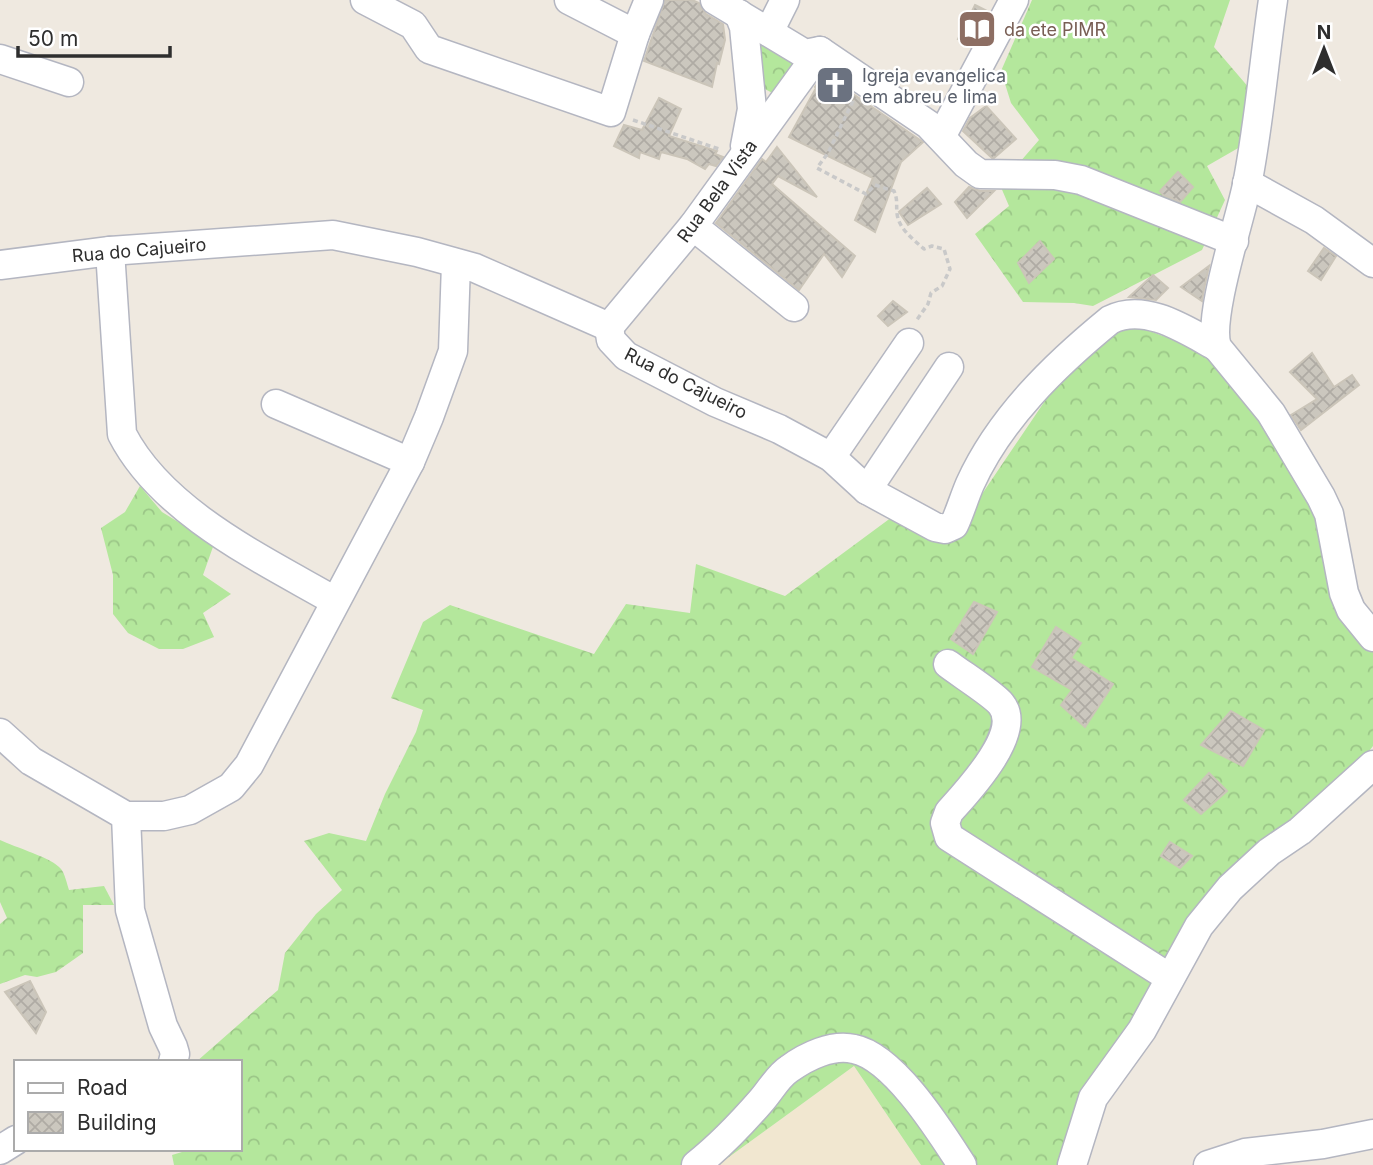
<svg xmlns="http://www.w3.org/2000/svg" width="1373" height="1165" font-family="Inter,sans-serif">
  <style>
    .education { fill: #f1e7d0 }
    .forest { fill: url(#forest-crowns) }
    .building { fill: url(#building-cross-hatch); stroke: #cbc5b9; stroke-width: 2 }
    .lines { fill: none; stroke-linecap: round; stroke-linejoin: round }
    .minor-casing { stroke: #b4b6c1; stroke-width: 31 }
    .path { stroke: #c9c9c9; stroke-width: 3.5; stroke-dasharray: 5 3.5; stroke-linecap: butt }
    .minor { stroke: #fff; stroke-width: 28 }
    .labels { text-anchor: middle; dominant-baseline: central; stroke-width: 5; stroke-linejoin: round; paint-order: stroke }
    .education-label { font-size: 18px; fill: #785e54; stroke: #fff; text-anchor: start }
    .worship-label { font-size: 18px; fill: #5b616d; stroke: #fff; text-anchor: start }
    .street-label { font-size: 18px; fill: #2e2e2e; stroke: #fff }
  </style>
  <defs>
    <pattern id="forest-crowns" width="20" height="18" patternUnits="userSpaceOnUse" patternTransform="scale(1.75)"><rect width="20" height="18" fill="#b4e79c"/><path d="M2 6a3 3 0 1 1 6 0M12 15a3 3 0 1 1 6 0" fill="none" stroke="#9bc687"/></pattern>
    <pattern id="building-cross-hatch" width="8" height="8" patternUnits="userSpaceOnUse" patternTransform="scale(1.75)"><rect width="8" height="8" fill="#cbc7be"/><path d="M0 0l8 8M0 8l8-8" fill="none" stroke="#afaba4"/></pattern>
  </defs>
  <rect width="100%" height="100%" fill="#efe9e0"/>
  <polygon class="education" points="854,1066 921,1165 718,1165"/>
  <g class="forest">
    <polygon points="1032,0 1230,0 1214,47 1250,89 1240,147 1207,166 1225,200 1202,250 1093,306 1074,303 1023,302 975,234 1009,206 1000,185 1039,140 1011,103 1001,71"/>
    <polygon points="757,34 807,62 778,96 763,88"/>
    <polygon points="1128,323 1209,353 1255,413 1316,516 1373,648 1373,746 1359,764 1225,881 1099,1086 1073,1165 921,1165 854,1066 718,1165 174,1165 172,1155 192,1149 240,1149 240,1062 196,1062 278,990 285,953 316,914 342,890 304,841 329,833 366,841 385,794 416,732 423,710 391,698 423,622 450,605 594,654 626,604 690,613 696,564 785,596 892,517 961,533 982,494 1053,389"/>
    <polygon points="140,486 162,512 214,544 203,575 231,594 203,613 214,637 183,649 159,649 128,633 113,614 113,575 101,528 125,512"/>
    <path d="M0 840C14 847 53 858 61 869 65 874 67 884 69 890L104 886 114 905H83V953L56 972 37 977 25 975 0 984V924L7 918 0 902Z"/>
  </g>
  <g class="building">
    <polygon points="665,0 692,0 699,3 706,14 723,24 725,40 719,64 717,63 712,87 644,61"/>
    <polygon points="975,5 989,12 971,45 958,39"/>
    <polygon points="824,74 923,142 901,162 875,232 855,220 873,178 789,137 816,88 815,87"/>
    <polygon points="659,98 681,109 669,136 717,151 715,154 723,157 716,166 709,164 705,169 687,159 661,152 659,159 640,152 639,158 614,146 624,125 642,130"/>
    <polygon points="986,106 1016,139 994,158 992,158 963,131 970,118"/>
    <polygon points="777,147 817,197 778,176 772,184 855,256 842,277 824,254 799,290 716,223 762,159 766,162"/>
    <polygon points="1178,172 1193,187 1180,202 1163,195 1160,191"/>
    <polygon points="969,187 980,191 994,191 967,218 955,202"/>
    <polygon points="927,188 941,204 908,225 899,212"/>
    <polygon points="1040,241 1054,259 1029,283 1018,263"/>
    <polygon points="1324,248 1336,256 1321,280 1308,271"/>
    <polygon points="1209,266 1204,289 1202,301 1181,287"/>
    <polygon points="1153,275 1168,288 1156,300 1129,297"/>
    <polygon points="893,301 907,312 888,326 878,316"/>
    <polygon points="1312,353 1334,387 1352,375 1359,385 1301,430 1291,415 1317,399 1290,372"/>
    <polygon points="974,602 997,612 973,654 951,639"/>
    <polygon points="1056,627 1081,643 1071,658 1113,684 1085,727 1061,705 1072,690 1032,667"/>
    <polygon points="1231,711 1264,730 1243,766 1201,745"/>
    <polygon points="1209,773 1227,791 1201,814 1184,800"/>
    <polygon points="1170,842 1192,856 1180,868 1161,856"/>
    <polygon points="30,981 46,1012 36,1033 5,992"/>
  </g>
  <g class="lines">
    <g class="minor-casing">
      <g id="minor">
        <polyline points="365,0 413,25 429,49 611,112 635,34"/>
        <polyline points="569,0 635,34 649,0"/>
        <polyline points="715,0 805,54 820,51 929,125 966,164 980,174 1055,175 1081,180 1234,241"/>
        <path d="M1273 0C1264 61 1259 124 1247 185 1240 220 1207 318 1217 347L1271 413 1321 497 1329 514 1344 593 1351 610 1373 637"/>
        <polyline points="739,14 744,27 752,109 745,146"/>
        <polyline points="769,32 785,0"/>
        <polyline points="0,59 69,82"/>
        <polyline points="941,137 1014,0"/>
        <polyline points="1247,183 1314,220 1373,263"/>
        <polyline points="693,226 794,307"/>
        <path d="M110 251 122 434C162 512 262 559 335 601"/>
        <polyline points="0,265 110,251 333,235 417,252 475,268 609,327"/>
        <path d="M609 327 611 340 626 356 715 402 779 429 831 457 867 490 935 527 945 529 954 525C960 512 964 498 970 484 1000 418 1055 365 1110 320 1145 302 1186 330 1217 347"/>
        <polyline points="609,327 693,226 820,51"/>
        <polyline points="276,404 410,462"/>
        <polyline points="831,457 909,343"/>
        <polyline points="867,490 949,367"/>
        <path d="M948 664C961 674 993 694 1001 704 1024 732 967 792 949 812L945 823 949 837 1170 978"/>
        <polyline points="0,733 31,761 126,816 164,816 190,810 231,787 249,765 410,462 429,417 453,351 456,264"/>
        <polyline points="126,816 130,910 163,1026 173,1047 175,1054 173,1062"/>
        <polyline points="0,1150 16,1140"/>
        <path d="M696 1165C720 1146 741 1124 761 1101 770 1091 778 1076 789 1069 807 1056 832 1044 854 1049 894 1057 940 1131 962 1165"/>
        <polyline points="1072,1165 1093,1098 1142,1030 1199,926 1230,888 1269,852 1300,831 1373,765"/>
        <polyline points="1208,1165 1245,1153 1323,1144 1373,1134"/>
      </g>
    </g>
    <g class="path">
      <path d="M853 101 828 153 817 168 866 194 875 185 894 191C898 200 896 204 897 213 898 228 913 239 924 249L932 246 944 249 950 269 942 286 931 293 928 304 916 321"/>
      <polyline points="633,120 719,149"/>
    </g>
    <use href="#minor" class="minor"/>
  </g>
  <defs>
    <g id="library-square" transform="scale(2.0125)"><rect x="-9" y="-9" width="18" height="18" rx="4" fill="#8d6e63" stroke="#fff"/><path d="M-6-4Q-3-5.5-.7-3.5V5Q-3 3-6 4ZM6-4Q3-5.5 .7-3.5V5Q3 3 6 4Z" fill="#fff"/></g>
    <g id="church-square" transform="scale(2.0125)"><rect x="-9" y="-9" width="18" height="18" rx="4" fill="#6b7280" stroke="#fff"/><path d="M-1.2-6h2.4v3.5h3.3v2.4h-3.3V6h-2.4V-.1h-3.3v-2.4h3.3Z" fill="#fff"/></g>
  </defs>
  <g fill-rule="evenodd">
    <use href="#library-square" x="977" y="29"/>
    <use href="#church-square" x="835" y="85"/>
  </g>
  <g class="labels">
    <g class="education-label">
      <text x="1004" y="29">da ete PIMR</text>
    </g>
    <g class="worship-label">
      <text x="862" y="75">Igreja evangelica<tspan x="862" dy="21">em abreu e lima</tspan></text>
    </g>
    <g class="street-label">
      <text transform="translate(717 191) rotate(-54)">Rua Bela Vista</text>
      <text transform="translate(139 250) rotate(-5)">Rua do Cajueiro</text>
      <text transform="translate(686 383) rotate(27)">Rua do Cajueiro</text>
    </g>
  </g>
  <rect x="14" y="1060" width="228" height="91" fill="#ffffff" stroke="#ababab" stroke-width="2"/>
  <rect x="28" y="1083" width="35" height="10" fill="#ffffff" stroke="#ababab" stroke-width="2"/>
  <text x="77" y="1095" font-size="21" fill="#2e2e2e">Road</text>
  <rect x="28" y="1112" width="35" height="21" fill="url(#building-cross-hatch)" stroke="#ababab" stroke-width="2"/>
  <text x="77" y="1130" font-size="21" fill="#2e2e2e">Building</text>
  <g transform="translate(1324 49)" stroke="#ffffff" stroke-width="5" paint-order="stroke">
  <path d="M0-5L12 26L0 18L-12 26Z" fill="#2e2e2e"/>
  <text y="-10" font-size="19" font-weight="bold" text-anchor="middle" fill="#2e2e2e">N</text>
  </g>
  <path d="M18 46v10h152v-10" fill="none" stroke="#2e2e2e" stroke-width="3.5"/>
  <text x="28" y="46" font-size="21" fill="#2e2e2e" stroke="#ffffff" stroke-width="5" paint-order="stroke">50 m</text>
</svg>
